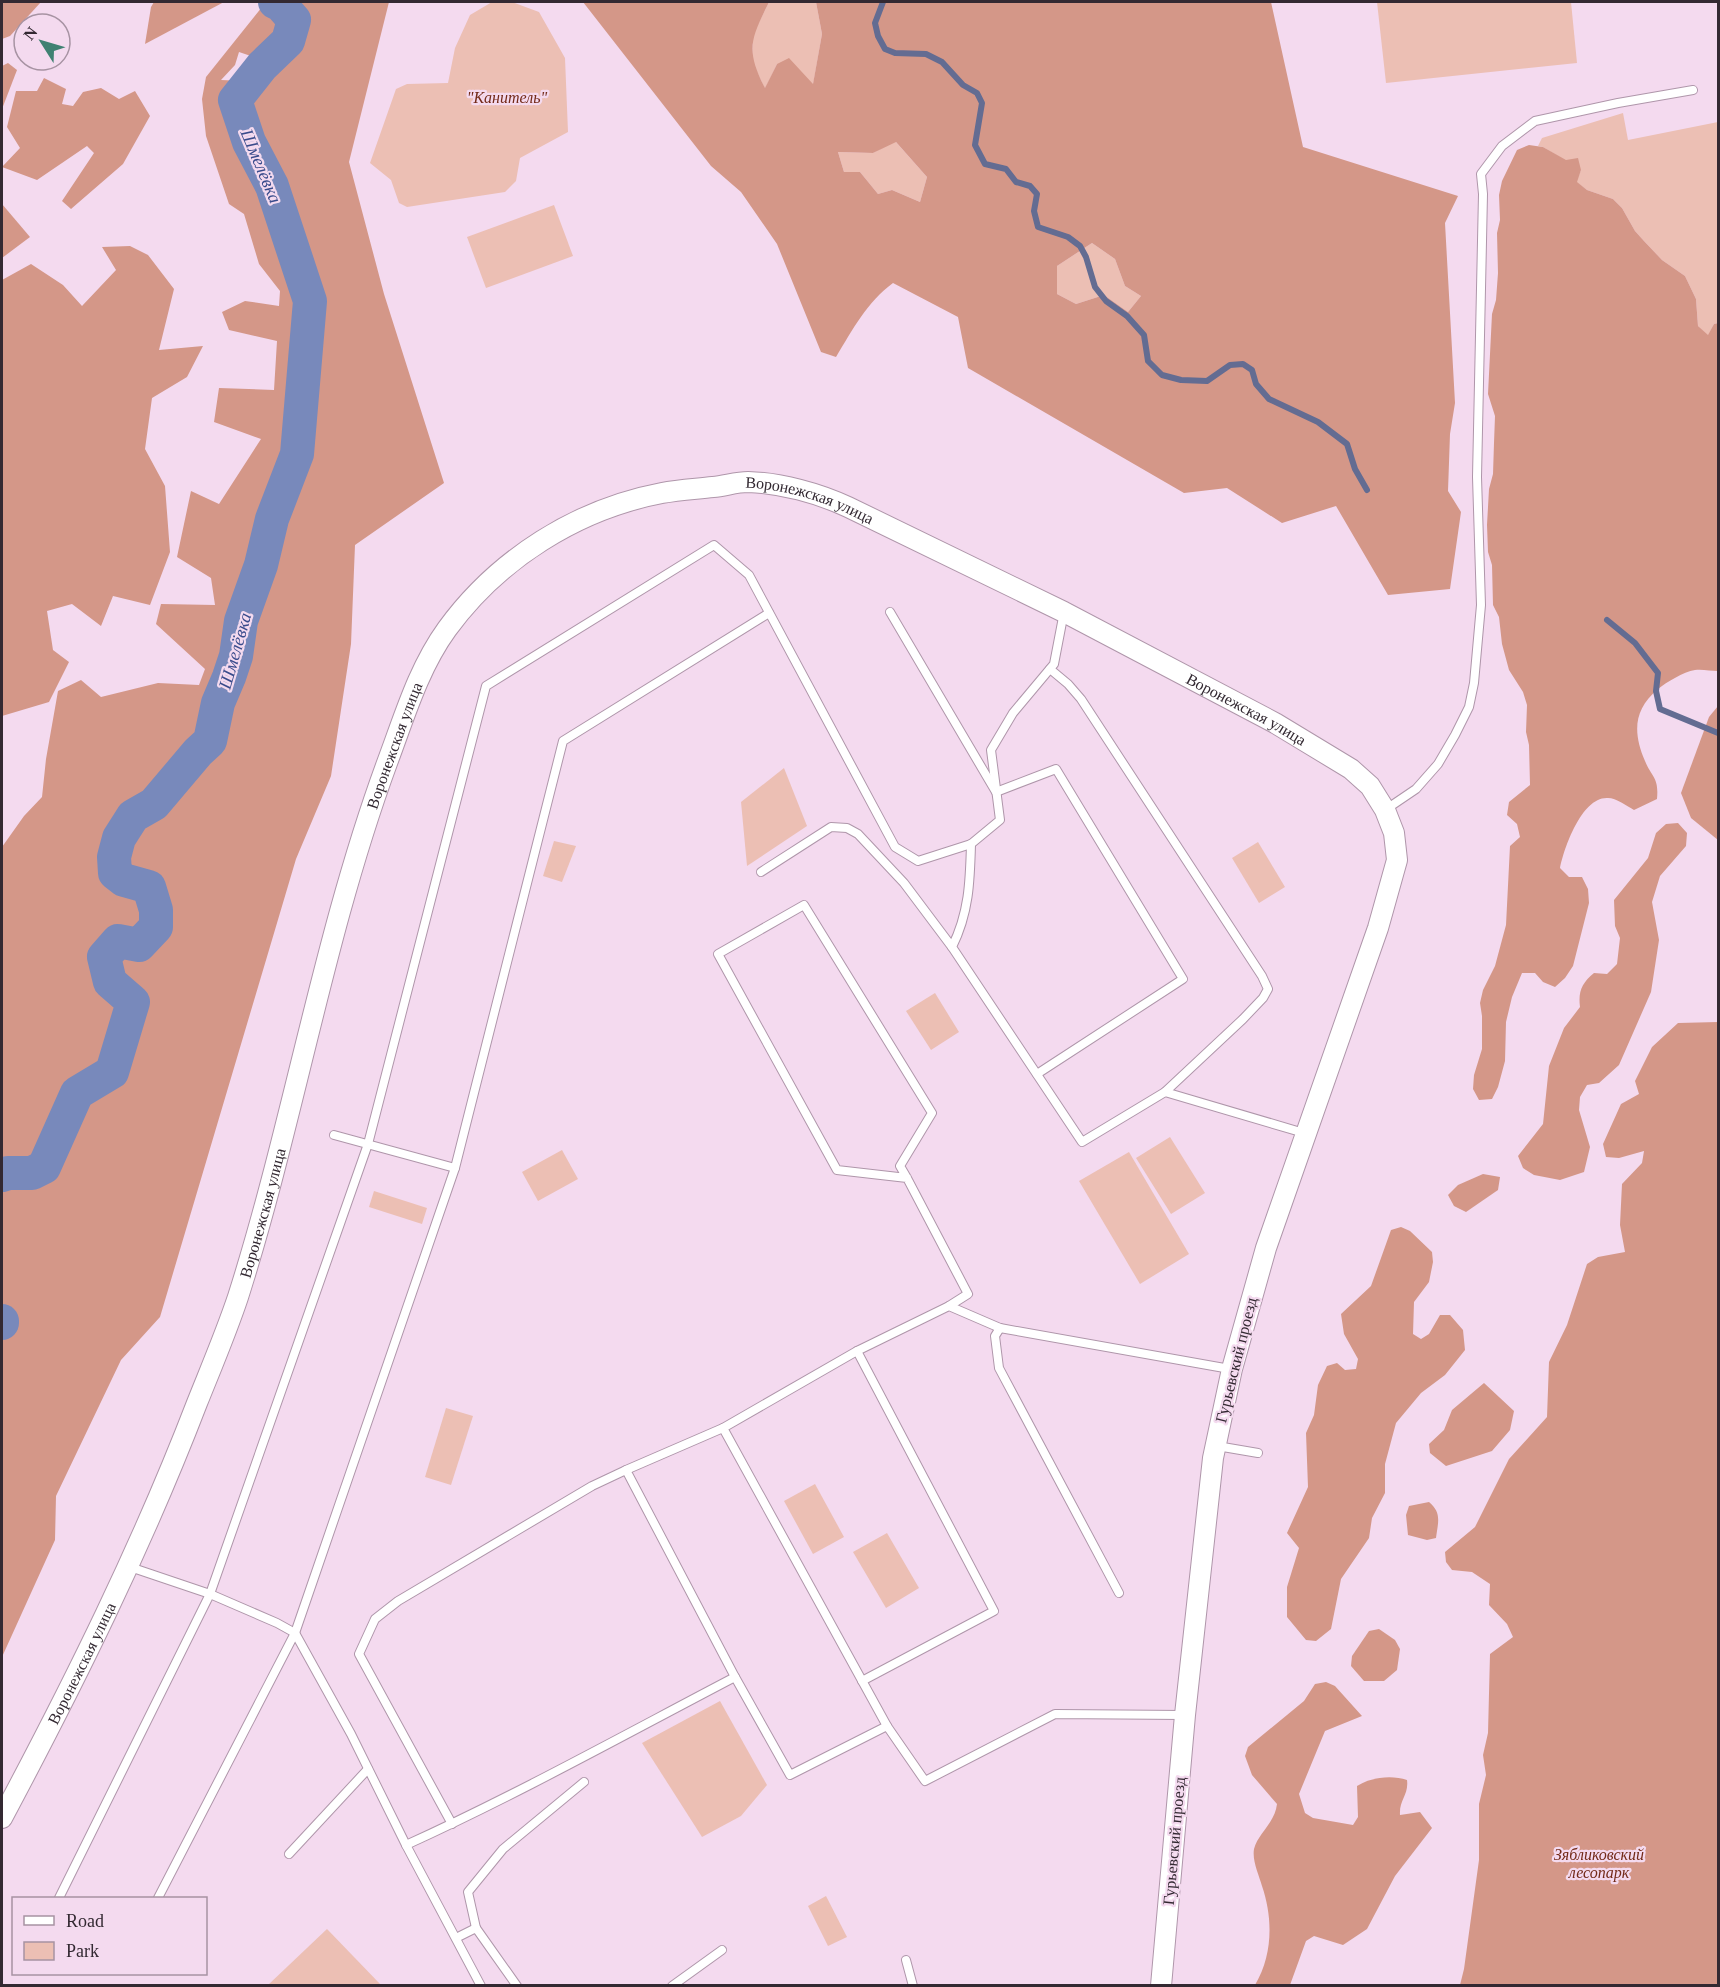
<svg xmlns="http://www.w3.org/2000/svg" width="1720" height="1987" font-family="'Times New Roman',serif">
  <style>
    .green { fill: #ecbfb4 }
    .forest { fill: #d49788; fill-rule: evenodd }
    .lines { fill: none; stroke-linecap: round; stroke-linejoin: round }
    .stream { stroke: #636c92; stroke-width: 6 }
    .river { stroke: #7889bb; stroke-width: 34 }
    .service-casing { stroke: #af96aa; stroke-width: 10 }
    .tertiary-casing { stroke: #af96aa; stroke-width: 22 }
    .service { stroke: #fff; stroke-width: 8 }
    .tertiary { stroke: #fff; stroke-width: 20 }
    .labels { text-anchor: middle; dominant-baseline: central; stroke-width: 4.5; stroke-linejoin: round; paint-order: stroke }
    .park-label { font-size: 16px; font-style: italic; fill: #732a18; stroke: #f4daef }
    .street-label { font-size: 16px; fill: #332932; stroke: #f4daef }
    .water-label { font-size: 18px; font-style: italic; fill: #394b8b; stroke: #f4daef }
  </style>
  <rect width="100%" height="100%" fill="#f4daef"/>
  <g class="green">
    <polygon points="492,2 512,2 539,12 565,58 568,132 520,158 516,181 505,192 407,207 399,203 391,180 370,163 396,89 407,84 448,83 455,48 470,15"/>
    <polygon points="769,2 816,2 822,34 813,85 777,64 765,89 752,61 753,34"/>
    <polygon points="1377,2 1571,2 1577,63 1386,83"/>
    <polygon points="1623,113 1628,140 1718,122 1718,323 1714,324 1708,336 1698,326 1696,299 1685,276 1662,260 1644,241 1635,231 1622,208 1613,199 1587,190 1576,182 1581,170 1543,147 1538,146 1542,138"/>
    <polygon points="895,141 927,177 920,202 892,190 878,194 860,172 844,172 838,152 873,153"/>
    <polygon points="554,205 573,256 486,288 467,237"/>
    <polygon points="1092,243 1115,259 1125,286 1141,296 1128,312 1104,295 1076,304 1057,294 1057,266"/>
    <polygon points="784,768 807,826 747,866 741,802"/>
    <polygon points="554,841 576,846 562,882 543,876"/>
    <polygon points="1258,842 1285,887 1259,903 1232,858"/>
    <polygon points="935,993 959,1032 931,1050 906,1011"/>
    <polygon points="1170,1137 1205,1193 1171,1214 1136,1158"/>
    <polygon points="562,1150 578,1179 538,1201 522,1172"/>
    <polygon points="1129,1152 1189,1254 1140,1284 1079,1181"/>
    <polygon points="374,1191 427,1208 422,1224 369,1207"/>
    <polygon points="446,1408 473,1416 451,1485 425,1477"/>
    <polygon points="815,1484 844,1537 813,1554 784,1501"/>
    <polygon points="887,1533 919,1588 886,1608 853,1552"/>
    <polygon points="720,1701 767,1785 741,1816 702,1837 642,1743"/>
    <polygon points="826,1896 847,1937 828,1946 808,1906"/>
    <polygon points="327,1929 381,1985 268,1985"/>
  </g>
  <g class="forest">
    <polygon points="2,2 41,2 10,36 2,39"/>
    <polygon points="154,2 224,2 145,44 151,7"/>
    <path d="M266 2H389L349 162 384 294 444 483 355 545 351 644 331 776 296 859 160 1317 121 1360 56 1496 55 1540 2 1657V920L3 912 2 907V847L24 816 42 797 46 759 58 691 81 680 101 697 158 683 199 685 205 669 156 624 161 604 215 605 211 578 177 557 191 491 219 504 261 439 214 422 219 388 274 390 277 341 229 330 222 312 245 301 279 306 280 291 259 264 244 214 229 204 206 136 202 99 206 77ZM239 52 266 61 268 82 221 80 235 65Z"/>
    <path d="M583 2H769C751 39 745 49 765 88L777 64 789 58 813 84 822 34 816 2H1271L1303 147 1458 196 1445 223 1455 403 1450 434 1448 491 1461 512 1450 589 1388 595 1336 506 1282 523 1227 488 1184 493 968 368 958 317 893 283C867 302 853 329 836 357L821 352 777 244 741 192 711 166ZM896 142 927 177 920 202 892 190 878 194 860 172H844L838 152 873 153ZM1092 243 1115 259 1125 286 1141 296 1128 312 1104 295 1076 304 1057 294V266Z"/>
    <polygon points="8,63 17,70 2,109 2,66"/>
    <polygon points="44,78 66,89 62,104 73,106 83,92 101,88 119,99 135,91 150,116 123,164 71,209 62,201 94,153 87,146 37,180 2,167 20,148 7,127 16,91 37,91"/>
    <path d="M1529 145 1543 147 1566 160 1578 158 1581 170 1577 182 1587 190 1613 199 1622 208 1635 231 1644 241 1662 260 1685 276 1696 299 1698 326 1708 335 1714 324 1718 323V671C1711 671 1702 669 1695 670 1683 672 1667 682 1658 689 1633 710 1633 733 1645 761 1652 778 1659 777 1657 799L1634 810C1627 806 1616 798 1608 798 1582 796 1564 848 1560 868L1569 877H1582L1588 889 1589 903 1573 966 1565 978 1555 987 1543 982 1535 973H1522L1512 997 1506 1022 1505 1061 1498 1087 1492 1099 1479 1100 1473 1089 1474 1075 1482 1049V1016L1480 1003 1483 990 1495 966 1506 925 1510 846 1520 837 1517 824 1507 815 1509 802 1530 785 1529 745 1526 732 1527 705 1523 692 1509 670 1502 644 1499 617 1493 605 1492 565 1488 552 1487 525 1489 489 1493 474 1494 443 1495 416 1488 394 1492 314 1496 300 1498 273 1497 233 1500 220 1499 195 1502 181 1517 150Z"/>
    <polygon points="2,204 30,237 2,258"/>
    <polygon points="130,246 148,255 174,289 159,350 203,346 187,377 152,398 145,449 165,486 170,552 150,605 113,596 101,626 72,604 47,611 53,650 69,662 49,702 2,716 2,280 31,264 63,285 82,306 116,270 102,247"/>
    <polygon points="1718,706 1718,840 1691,818 1681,793 1709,717"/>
    <path d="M1678 823 1687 833 1686 846 1660 876 1652 902 1659 940 1651 992 1619 1065 1599 1083 1587 1085 1580 1097 1579 1110 1590 1147 1584 1172 1560 1180 1534 1175 1523 1168 1518 1156 1543 1124 1549 1066 1564 1028 1580 1007C1578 991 1582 983 1594 973L1607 974 1617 964 1620 938 1615 926 1614 900 1648 858 1656 833 1666 824Z"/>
    <polygon points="1718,1022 1718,1985 1460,1985 1464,1969 1479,1860 1479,1804 1486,1775 1483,1755 1488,1733 1490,1654 1513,1637 1507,1624 1489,1605 1490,1584 1472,1572 1452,1570 1446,1562 1445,1552 1475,1527 1509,1459 1547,1417 1549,1362 1567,1325 1587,1264 1598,1257 1625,1252 1620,1225 1622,1184 1642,1163 1644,1151 1619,1158 1606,1157 1603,1144 1621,1104 1639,1094 1635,1081 1652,1047 1678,1023"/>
    <polygon points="1483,1174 1500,1177 1498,1190 1466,1212 1454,1206 1448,1195 1458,1185"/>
    <polygon points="1401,1227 1410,1231 1432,1252 1433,1262 1429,1282 1414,1302 1413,1334 1421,1339 1429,1334 1440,1315 1450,1315 1463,1330 1465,1350 1445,1375 1421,1393 1396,1423 1385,1464 1385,1493 1372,1518 1369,1538 1341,1579 1331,1629 1316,1641 1306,1640 1287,1617 1287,1587 1299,1548 1287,1533 1308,1487 1306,1433 1314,1415 1318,1385 1327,1366 1337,1363 1345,1370 1356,1369 1358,1359 1344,1334 1341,1314 1371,1286 1391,1230"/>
    <polygon points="1484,1383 1514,1411 1510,1430 1492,1451 1446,1466 1430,1453 1429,1444 1444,1430 1452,1410"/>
    <path d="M1429 1502C1442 1513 1438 1522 1436 1538L1427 1540 1408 1535 1406 1515 1409 1506Z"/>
    <polygon points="1379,1629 1395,1640 1400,1649 1397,1670 1384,1681 1364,1681 1351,1666 1352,1656 1369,1631"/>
    <path d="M1326 1682 1335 1686 1362 1716 1325 1731 1299 1794 1305 1813 1313 1818 1353 1825 1358 1817 1357 1786C1371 1777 1392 1775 1407 1780 1409 1795 1399 1800 1400 1815L1420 1812 1432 1828 1395 1876 1367 1929 1343 1945 1314 1936 1306 1941 1290 1985H1255C1273 1955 1273 1918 1262 1886 1259 1875 1252 1861 1254 1849 1258 1833 1275 1823 1277 1804L1252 1775 1245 1756 1248 1747 1304 1701 1315 1684Z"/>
  </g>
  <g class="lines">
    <g class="stream">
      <polyline points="883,2 875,23 878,36 885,49 895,53 926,54 942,62 963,85 977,93 982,103 975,145 985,164 1006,169 1016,182 1030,186 1037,194 1034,211 1038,227 1068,237 1080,246 1086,257 1095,287 1106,301 1127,316 1144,335 1148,361 1162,375 1181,380 1207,381 1230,365 1243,364 1252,370 1256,384 1269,399 1318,422 1347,444 1355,469 1367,490"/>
      <polyline points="1607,620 1635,643 1658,673 1656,691 1660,709 1718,733"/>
    </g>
    <g class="river">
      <polyline points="2,1175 8,1173 32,1173 44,1167 77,1093 112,1072 133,1002 110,982 104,957 118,941 139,945 156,927 156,910 149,887 124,880 115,873 114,857 119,838 133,816 154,804 198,752 210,741 218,703 229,677 236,656 241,621 261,565 272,519 297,454 310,301 272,186 249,142 235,100 262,66 288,41 294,20 281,5 275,2"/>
      <polyline points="2,1321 2,1323"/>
    </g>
    <g class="service-casing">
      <g id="service">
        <polyline points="890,612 996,792 1056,769 1183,979 1037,1074"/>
        <polyline points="1050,669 1068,684 1081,699 1262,976 1268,989 1263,998 1243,1019 1165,1092"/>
        <polyline points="1385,810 1416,789 1438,764 1455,735 1469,707 1474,683 1481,605 1477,477 1483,194 1481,174 1502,146 1535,121 1618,103 1693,90"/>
        <path d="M971 844C970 882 969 913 952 947L1082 1142 1165 1092 1304 1133"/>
        <polyline points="761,872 831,827 847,828 858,834 904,883 952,947"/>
        <polyline points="334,1135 455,1168"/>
        <polyline points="907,1178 837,1170 718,954 804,905 932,1113 900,1166 907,1178 968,1294 949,1306"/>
        <polyline points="1000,1328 995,1336 999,1368 1119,1593"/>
        <polyline points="857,1351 994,1611 862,1681"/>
        <polyline points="723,1428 626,1470 735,1677"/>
        <polyline points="1217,1446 1258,1453"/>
        <polyline points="130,1567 210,1594 277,1623 295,1633 351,1734 406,1845 481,1986"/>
        <polyline points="887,1726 723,1428 857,1351 949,1306 1000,1328 1230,1369"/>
        <polyline points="452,1824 359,1654 375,1619 398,1601 592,1486 626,1470"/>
        <path d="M406 1845C518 1794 626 1734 735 1677L790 1775 887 1726 925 1781 1055 1714 1184 1715"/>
        <polyline points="289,1854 368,1769"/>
        <polyline points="59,1898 210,1594 368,1144 486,686 714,545 749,575 895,847 918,861 971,844 1000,820 991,750 1013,713 1054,664 1064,612"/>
        <polyline points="158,1898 295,1633 455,1168 563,741 769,613"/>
        <polyline points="476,1928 468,1892 503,1849 584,1782"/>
        <polyline points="456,1938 476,1928 517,1986"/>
        <polyline points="906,1960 913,1986"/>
        <polyline points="672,1986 722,1950"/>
      </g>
    </g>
    <g class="tertiary-casing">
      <g id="tertiary">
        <path id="s1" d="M2 1818C74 1683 142 1546 197 1403 211 1368 226 1333 238 1297 294 1121 323 937 387 763 404 718 418 669 447 629 498 559 577 509 662 493 679 490 696 489 713 487 725 486 736 482 748 482 781 483 818 493 848 507L1064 612 1275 723 1351 769 1370 786 1385 810 1394 833 1397 860 1378 928 1266 1248 1232 1369 1213 1458 1185 1715 1161 1986"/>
      </g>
    </g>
    <use href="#service" class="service"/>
    <use href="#tertiary" class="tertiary"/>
  </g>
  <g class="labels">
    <g class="park-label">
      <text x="507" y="97">"Канитель"</text>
      <text x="1599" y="1854">Зябликовский<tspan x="1599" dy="18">лесопарк</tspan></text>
    </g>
    <g class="street-label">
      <text stroke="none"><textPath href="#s1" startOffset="1686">Воронежская улица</textPath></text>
      <text stroke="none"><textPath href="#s1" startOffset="2172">Воронежская улица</textPath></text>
      <text stroke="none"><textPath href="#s1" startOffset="1146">Воронежская улица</textPath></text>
      <text stroke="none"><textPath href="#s1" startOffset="660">Воронежская улица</textPath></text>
      <text transform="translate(1236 1360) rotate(-76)">Гурьевский проезд</text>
      <text stroke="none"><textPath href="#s1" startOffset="174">Воронежская улица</textPath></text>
      <text transform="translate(1174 1841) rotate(-85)">Гурьевский проезд</text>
    </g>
    <g class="water-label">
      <text transform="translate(261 166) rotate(67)">Шмелёвка</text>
      <text transform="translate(235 651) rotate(-74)">Шмелёвка</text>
    </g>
  </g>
  <rect width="1720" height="1987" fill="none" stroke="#332932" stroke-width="6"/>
  <rect x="12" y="1897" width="195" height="78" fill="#f4daef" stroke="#a793a3" stroke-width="1.5"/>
  <rect x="24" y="1916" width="30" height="9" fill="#ffffff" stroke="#a793a3" stroke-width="1.5"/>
  <text x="66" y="1927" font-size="18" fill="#332932">Road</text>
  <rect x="24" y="1942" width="30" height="18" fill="#ecbfb4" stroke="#a793a3" stroke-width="1.5"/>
  <text x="66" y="1957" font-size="18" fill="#332932">Park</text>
  <g transform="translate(42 42) rotate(307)"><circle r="28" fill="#f4daef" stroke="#a793a3" stroke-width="1.5"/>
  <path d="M0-4.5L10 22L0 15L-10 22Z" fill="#3f8172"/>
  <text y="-9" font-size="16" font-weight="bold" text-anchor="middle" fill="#332932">N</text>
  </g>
</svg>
